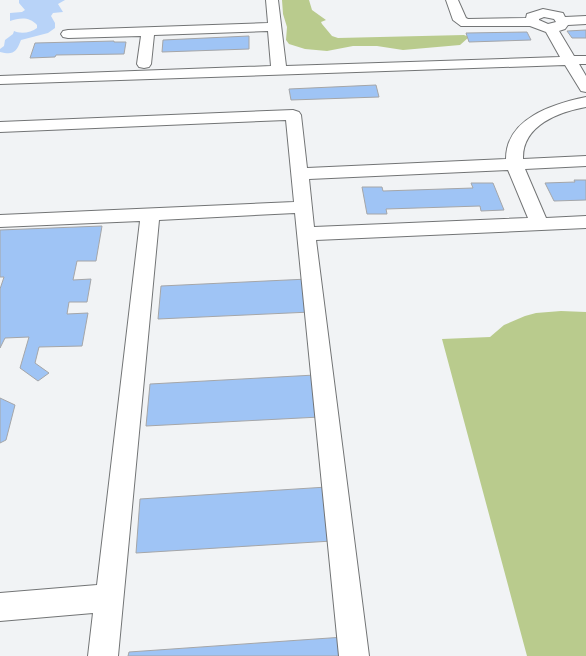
<svg xmlns="http://www.w3.org/2000/svg" width="586" height="656" font-family="Arial,sans-serif">
  <style>
    .green { fill: #b9cb8d }
    .water { fill: #b8d3f8 }
    .building { fill: #9fc4f5; stroke: #a5a6a8 }
    .lines { fill: none; stroke-linecap: round; stroke-linejoin: round }
    .minor-casing { stroke: #727475; stroke-width: 2 }
    .minor { fill: #fff; fill-rule: evenodd }
  </style>
  <rect width="100%" height="100%" fill="#f1f3f5"/>
  <g class="green">
    <polygon points="282,0 309,0 312,10 326,20 321,22 322,24 332,36 338,38 464,35 469,37 460,45 403,50 377,46 353,46 327,51 305,49 289,44 286,40 287,27 283,14"/>
    <polygon points="561,311 586,312 586,656 527,656 442,339 490,337 504,325 525,316 536,313"/>
  </g>
  <path class="water" d="M19 0H65L58 4 63 12 53 13 51 16 55 23V28L48 33 21 40C16 53 13 55 0 52V49L4 46 5 40 13 34 14 31C20 34 31 33 37 28V25C29 16 19 18 10 21V13L22 12 25 10 19 3Z"/>
  <g class="building">
    <polygon points="586,30 586,38 572,38 567,31"/>
    <polygon points="527,32 531,40 469,42 466,33"/>
    <polygon points="249,36 249,49 162,52 163,40"/>
    <polygon points="114,41 114,42 126,42 124,54 56,55 55,57 30,58 35,43"/>
    <polygon points="376,85 379,97 291,100 289,89"/>
    <polygon points="574,180 586,180 586,200 554,201 545,183 575,182"/>
    <polygon points="471,183 493,183 504,210 481,211 480,206 386,209 387,214 367,214 362,187 382,187 383,191 473,188"/>
    <polygon points="102,226 96,261 77,261 73,280 91,279 87,302 69,302 67,314 88,313 82,346 39,347 35,363 49,373 38,381 20,368 29,337 5,338 0,348 0,289 4,277 0,277 0,230"/>
    <polygon points="308,279 311,312 158,319 161,286"/>
    <polygon points="315,375 320,417 146,426 150,384"/>
    <polygon points="0,398 15,405 6,440 0,443"/>
    <polygon points="327,487 332,541 136,553 140,499"/>
    <polygon points="344,637 346,656 128,656 129,652"/>
  </g>
  <g class="lines">
    <g class="minor-casing">
      <g id="minor">
        <path d="M266 0H278L286 66 560 57 546 32 530 26H461L453 20 446 0H458L466 18 468 19 526 18 527 14 543 9 563 13 565 17 586 16V24L568 25 565 29 559 31 574 56H586V64H579L586 76V92L581 91 565 65 0 84V76L271 66 268 31 154 35 151 64 149 67 144 68 139 67 137 64 141 36 68 38 63 37 61 34 63 31 68 30 268 23ZM544 17 554 19 556 22 548 24 539 20V19Z"/>
        <path d="M586 97V107C559 112 522 125 523 159L586 156V166L525 169 546 218 586 216V228L316 240 369 656H339L295 213 159 220 118 656H88L93 613 0 621V593L97 585 140 221 0 227V215L294 202 286 120 0 132V122L293 110 299 112 301 115 307 168 506 159C506 118 553 104 586 97ZM508 170 528 218 314 227 309 179Z"/>
      </g>
    </g>
    <use href="#minor" class="minor"/>
  </g>
</svg>
